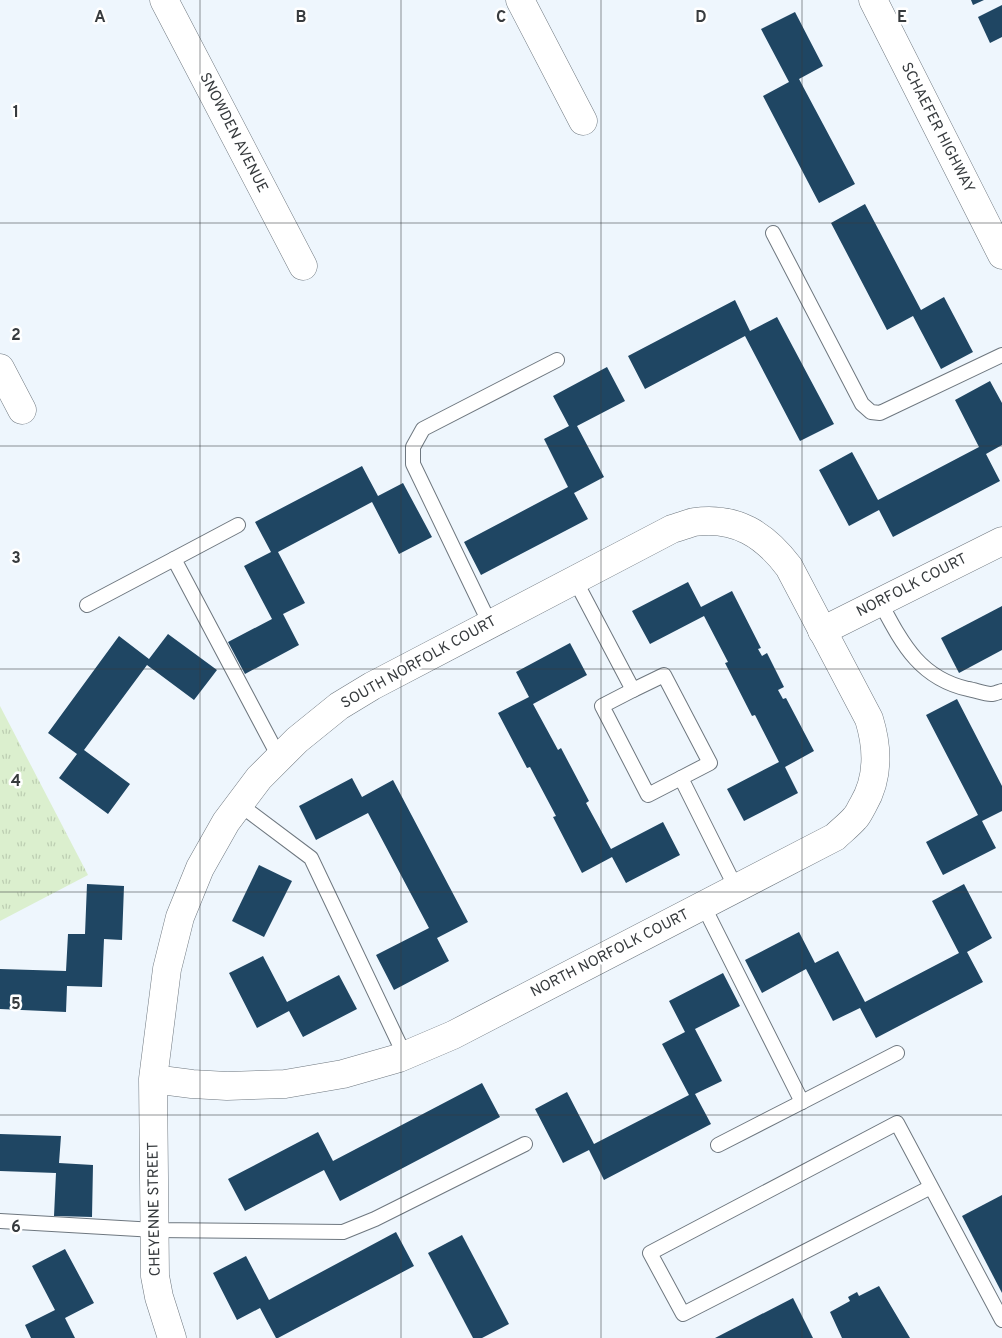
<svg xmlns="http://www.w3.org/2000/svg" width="1002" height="1338" font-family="Overpass,sans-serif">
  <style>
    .park { fill: url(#park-tufts) }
    .building { fill: #1f4663 }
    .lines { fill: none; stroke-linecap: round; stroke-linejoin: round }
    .lane-casing { stroke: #6e777f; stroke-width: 16 }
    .street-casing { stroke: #6e777f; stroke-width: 29 }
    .secondary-casing { stroke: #6e777f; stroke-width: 29 }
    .lane { stroke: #fff; stroke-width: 14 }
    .street { stroke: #fff; stroke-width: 28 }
    .secondary { stroke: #fff; stroke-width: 28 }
    .grid { fill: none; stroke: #373b3e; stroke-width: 1; stroke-opacity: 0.55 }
    .labels { text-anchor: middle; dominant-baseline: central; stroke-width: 5; stroke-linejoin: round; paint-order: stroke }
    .street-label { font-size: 15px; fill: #373b3e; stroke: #fff }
    .grid-label { font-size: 16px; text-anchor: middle; font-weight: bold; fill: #373b3e; stroke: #fff; stroke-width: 5; stroke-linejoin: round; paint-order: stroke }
  </style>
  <defs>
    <pattern id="park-tufts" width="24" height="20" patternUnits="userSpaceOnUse" patternTransform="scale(1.25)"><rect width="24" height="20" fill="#dbefce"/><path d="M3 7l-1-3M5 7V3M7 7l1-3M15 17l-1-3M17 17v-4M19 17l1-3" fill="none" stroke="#bdceb2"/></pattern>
  </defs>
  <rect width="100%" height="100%" fill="#eef6fd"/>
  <polygon class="park" points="0,706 88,875 0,921"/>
  <g class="building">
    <polygon points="971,0 984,0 973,5"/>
    <polygon points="1002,5 1002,37 990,43 978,17"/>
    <polygon points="795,12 823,66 799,79 855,184 819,203 763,96 789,82 761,29"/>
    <polygon points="865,204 921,310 944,297 973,352 941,369 913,316 887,330 831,223"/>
    <polygon points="735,300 750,331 777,317 834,424 800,441 745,336 645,389 628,356"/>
    <polygon points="607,367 625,401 577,426 604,477 574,493 588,519 481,575 464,542 568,487 544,439 569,426 553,396"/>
    <polygon points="990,381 1002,403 1002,445 986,454 1000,481 893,537 879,510 849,526 819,470 852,452 878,500 979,447 955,400"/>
    <polygon points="362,466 378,496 403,483 432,537 399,554 372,502 278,552 305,603 283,614 299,645 245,674 228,642 272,619 244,566 271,552 255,522"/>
    <polygon points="688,582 701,607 732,591 761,648 758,649 762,656 767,653 784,687 778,690 783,699 786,698 814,751 785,767 798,793 744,821 727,789 779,762 755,715 752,716 725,663 728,662 704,616 650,644 632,611"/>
    <polygon points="1002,606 1002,650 959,673 941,638"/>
    <polygon points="168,634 217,670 194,700 147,665 84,750 130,784 108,814 59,778 77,754 48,733 119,636 149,659"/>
    <polygon points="570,643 587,675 533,704 558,750 561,748 589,801 586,803 611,849 663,822 680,855 626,883 612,857 582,873 553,817 556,816 530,767 527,768 498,713 529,697 516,672"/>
    <polygon points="957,699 1002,786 1002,811 982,821 996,848 943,875 926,842 978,815 926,715"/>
    <polygon points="352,778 362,797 393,780 468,922 437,938 449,961 394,990 376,955 429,928 368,813 316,840 299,806"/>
    <polygon points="259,865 292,881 264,937 232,921"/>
    <polygon points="87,884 124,886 122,940 104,939 102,987 67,986 66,1012 0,1009 0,969 66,971 68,934 85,934"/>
    <polygon points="964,884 992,938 967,952 983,982 876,1038 860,1008 833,1021 806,969 762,993 745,960 799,932 815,963 838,951 865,1002 959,953 932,901"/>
    <polygon points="263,956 287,1002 339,975 357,1009 303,1037 289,1011 257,1028 229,973"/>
    <polygon points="723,973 740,1006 695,1029 722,1081 695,1094 711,1124 604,1180 589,1150 563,1163 535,1109 567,1092 594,1144 689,1095 662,1044 685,1032 669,1001"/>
    <polygon points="482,1083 500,1117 340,1201 324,1170 245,1211 228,1179 318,1132 333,1161"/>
    <polygon points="0,1134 61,1136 59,1163 93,1165 92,1217 54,1216 56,1173 0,1171"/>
    <polygon points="1002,1195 1002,1293 962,1216"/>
    <polygon points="396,1232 414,1266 278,1338 276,1338 260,1308 237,1320 213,1273 246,1256 269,1300"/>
    <polygon points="462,1235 509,1324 482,1338 473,1338 428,1253"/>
    <polygon points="65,1249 94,1303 65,1318 75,1338 31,1338 25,1325 55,1310 32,1266"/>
    <polygon points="879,1286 910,1338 842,1338 830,1312 850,1301 848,1297 857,1292 859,1296"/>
    <polygon points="793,1298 813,1338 715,1338"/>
  </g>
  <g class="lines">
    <g class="lane-casing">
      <g id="lane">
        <polyline points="773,233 862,404 871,412 880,413 1002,355"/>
        <polyline points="238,525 174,559 279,757"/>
        <polyline points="575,580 633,690 664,675 710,763 681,778 736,888"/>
        <path d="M880 602C902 643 919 678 968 689 975 690 984 694 991 694 994 694 999 692 1002 691"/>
        <polyline points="87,605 174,559"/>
        <polyline points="490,624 413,464 413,447 423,429 557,360"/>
        <polyline points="633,690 602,706 648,795 681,778"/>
        <polyline points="239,804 311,858 405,1056"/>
        <polyline points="703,905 802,1102 897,1053"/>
        <polyline points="718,1145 802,1102"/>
        <polyline points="931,1187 683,1314 650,1253 897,1123 1002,1320"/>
        <polyline points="0,1221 155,1230 343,1232 375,1219 525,1144"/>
      </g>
    </g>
    <g class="street-casing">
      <g id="street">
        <polyline points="164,0 303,266"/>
        <polyline points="520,0 583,121"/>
        <polyline points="0,368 22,410"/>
        <polyline points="822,631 1002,541"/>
        <path d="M153 1079 192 1084 227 1086 285 1084 343 1074 399 1058 453 1035 835 837C841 831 849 825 855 818 858 815 860 810 863 805 879 778 878 748 869 719L789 567C765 535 736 516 694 522 687 524 679 527 672 529L372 686 339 706 297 740 259 778 226 822 200 868 180 917 167 969 153 1079 155 1276 159 1297 172 1338"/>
      </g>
    </g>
    <g class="secondary-casing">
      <polyline id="secondary" points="873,0 1002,255"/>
    </g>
    <use href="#lane" class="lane"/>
    <use href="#street" class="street"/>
    <use href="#secondary" class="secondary"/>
  </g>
  <path class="grid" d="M200 0V1338M401 0V1338M601 0V1338M802 0V1338M0 223H1002M0 446H1002M0 669H1002M0 892H1002M0 1115H1002"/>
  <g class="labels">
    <g class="street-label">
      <text transform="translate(937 128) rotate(63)">SCHAEFER HIGHWAY</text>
      <text transform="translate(233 133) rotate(63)">SNOWDEN AVENUE</text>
      <text transform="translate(912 586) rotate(-27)">NORFOLK COURT</text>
      <text transform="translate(419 663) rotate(-29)">SOUTH NORFOLK COURT</text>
      <text transform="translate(610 954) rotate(-27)">NORTH NORFOLK COURT</text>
      <text transform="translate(155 1209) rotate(-91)">CHEYENNE STREET</text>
    </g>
  </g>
  <g class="grid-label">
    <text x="100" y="22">A</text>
    <text x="301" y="22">B</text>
    <text x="501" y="22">C</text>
    <text x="701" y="22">D</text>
    <text x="902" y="22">E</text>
    <text x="16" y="117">1</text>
    <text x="16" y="340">2</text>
    <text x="16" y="563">3</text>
    <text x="16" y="786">4</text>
    <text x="16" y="1009">5</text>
    <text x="16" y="1232">6</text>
  </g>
</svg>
